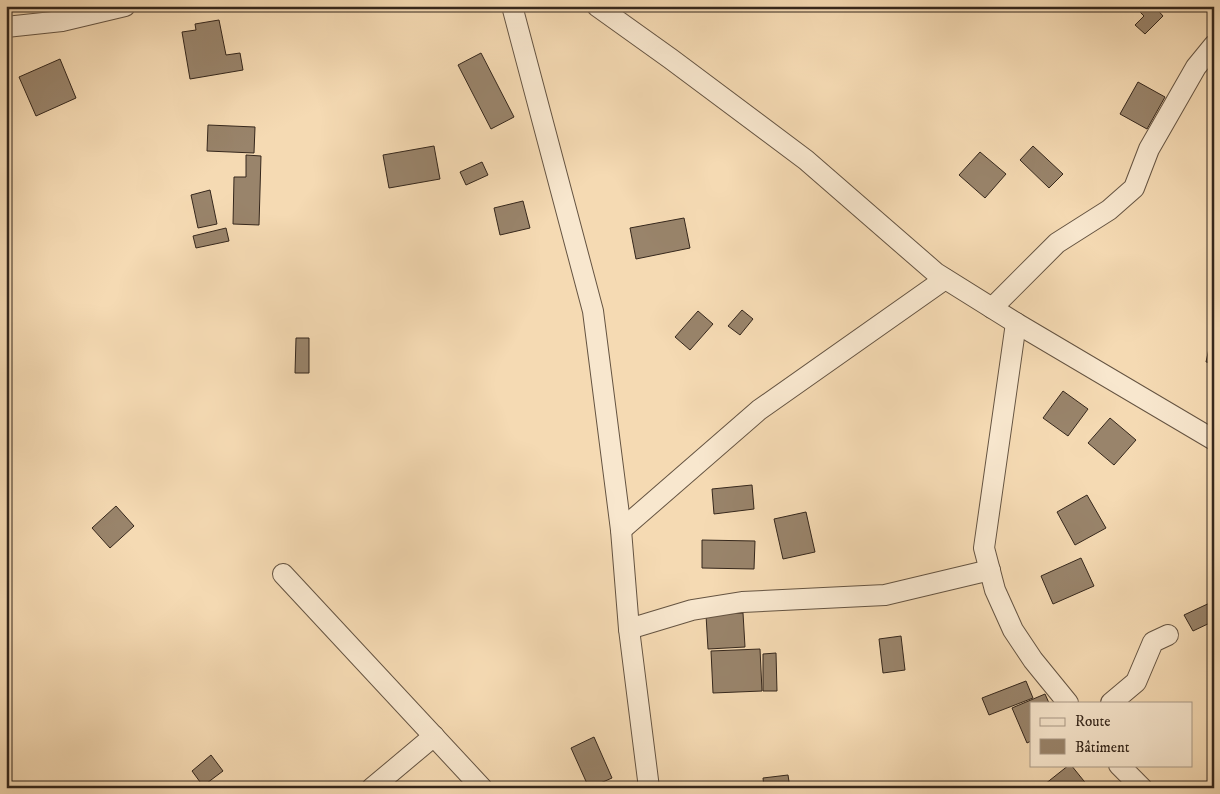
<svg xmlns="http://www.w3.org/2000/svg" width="1220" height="794" font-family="'IM FELL DW Pica',serif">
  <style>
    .building { fill: #99846b; stroke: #35271c }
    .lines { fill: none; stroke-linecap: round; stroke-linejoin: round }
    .street-casing { stroke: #655442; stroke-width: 22 }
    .street { stroke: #f8e7ce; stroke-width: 20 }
  </style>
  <rect width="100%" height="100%" fill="#f5dab3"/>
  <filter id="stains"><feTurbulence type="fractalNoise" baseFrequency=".004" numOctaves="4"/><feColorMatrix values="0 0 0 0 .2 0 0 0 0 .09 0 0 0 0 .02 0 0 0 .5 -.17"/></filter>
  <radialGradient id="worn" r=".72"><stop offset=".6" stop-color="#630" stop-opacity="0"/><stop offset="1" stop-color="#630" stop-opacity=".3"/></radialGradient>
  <g class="building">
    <polygon points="1142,6 1154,6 1163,16 1145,34 1135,25 1144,16 1138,10"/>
    <polygon points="219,20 226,55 240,53 243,70 190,79 182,32 196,30 195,24"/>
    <polygon points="481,53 514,117 491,129 458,65"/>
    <polygon points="60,59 76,98 36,116 19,77"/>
    <polygon points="1138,82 1165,97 1147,129 1120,114"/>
    <polygon points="208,125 255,127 254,153 207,151"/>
    <polygon points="434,146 440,179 389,188 383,155"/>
    <polygon points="1033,146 1063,174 1049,188 1020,160"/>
    <polygon points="980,152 1006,174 985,198 959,175"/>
    <polygon points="246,155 261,156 259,225 233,224 234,177 246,177"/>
    <polygon points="482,162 488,175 466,185 460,172"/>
    <polygon points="210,190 217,224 198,228 191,195"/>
    <polygon points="523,201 530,228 500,235 494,208"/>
    <polygon points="684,218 690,248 636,259 630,228"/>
    <polygon points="226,228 229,241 196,248 193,236"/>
    <polygon points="742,310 753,319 740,335 728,326"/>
    <polygon points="698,311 713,324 690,350 675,337"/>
    <polygon points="1214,326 1214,363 1206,362"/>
    <polygon points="296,338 309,338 309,373 295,373"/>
    <polygon points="1063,391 1088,409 1068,436 1043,418"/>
    <polygon points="1110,418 1136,440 1114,465 1088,443"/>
    <polygon points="752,485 754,509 714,514 712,489"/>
    <polygon points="1087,495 1106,528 1075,545 1057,512"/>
    <polygon points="116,506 134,526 110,548 92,528"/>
    <polygon points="806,512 815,552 783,559 774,519"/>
    <polygon points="702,540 755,541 754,569 702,568"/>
    <polygon points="1081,558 1094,586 1053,604 1041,576"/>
    <polygon points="1214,601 1214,621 1193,631 1184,615"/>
    <polygon points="743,613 745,647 708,649 706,615"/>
    <polygon points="901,636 905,670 883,673 879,639"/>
    <polygon points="760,649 762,691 713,693 711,651"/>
    <polygon points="776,653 777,691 763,691 763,654"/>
    <polygon points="1026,681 1033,698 989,715 982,698"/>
    <polygon points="1045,694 1049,703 1031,703 1031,741 1027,743 1012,708"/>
    <polygon points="594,737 612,778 589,788 571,748"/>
    <polygon points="211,755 223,771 203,786 192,771"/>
    <polygon points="1069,765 1071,765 1088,786 1086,788 1040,788"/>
    <polygon points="788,775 790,788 764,788 763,778"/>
  </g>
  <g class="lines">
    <g class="street-casing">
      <g id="street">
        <polyline points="512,6 593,311 621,530 629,629 649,788"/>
        <polyline points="597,6 671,59 806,160 936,273 1016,323 1214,440"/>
        <polyline points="6,27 62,21 125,6"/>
        <polyline points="992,308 1057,243 1109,210 1134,188 1149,149 1196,67 1214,45"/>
        <polyline points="1016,323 984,548 995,590 1013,630 1033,660 1068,703"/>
        <polyline points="621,530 759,410 945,279"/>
        <polyline points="283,574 482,788"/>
        <polyline points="629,629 692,610 742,602 885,595 990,570"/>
        <polyline points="1111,703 1136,682 1153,642 1168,635"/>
        <polyline points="1119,765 1142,788"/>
        <polyline points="372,788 434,736"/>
      </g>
    </g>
    <use href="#street" class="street"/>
  </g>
  <rect width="1220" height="794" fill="none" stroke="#f5dab3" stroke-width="25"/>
  <rect x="8" y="8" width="1205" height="779" fill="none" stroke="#35271c" stroke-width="2.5"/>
  <rect x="12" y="12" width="1195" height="769" fill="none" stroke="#35271c"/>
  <rect x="1030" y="702" width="162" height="65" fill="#f8e7ce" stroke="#aa9a87"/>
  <rect x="1040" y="718" width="25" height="8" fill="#f8e7ce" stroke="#aa9a87"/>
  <text x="1075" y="726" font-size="15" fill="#35271c">Route</text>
  <rect x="1040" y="739" width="25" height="15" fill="#99846b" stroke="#aa9a87"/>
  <text x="1075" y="752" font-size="15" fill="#35271c">Bâtiment</text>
  <rect width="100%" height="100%" filter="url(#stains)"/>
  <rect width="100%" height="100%" fill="url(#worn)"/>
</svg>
